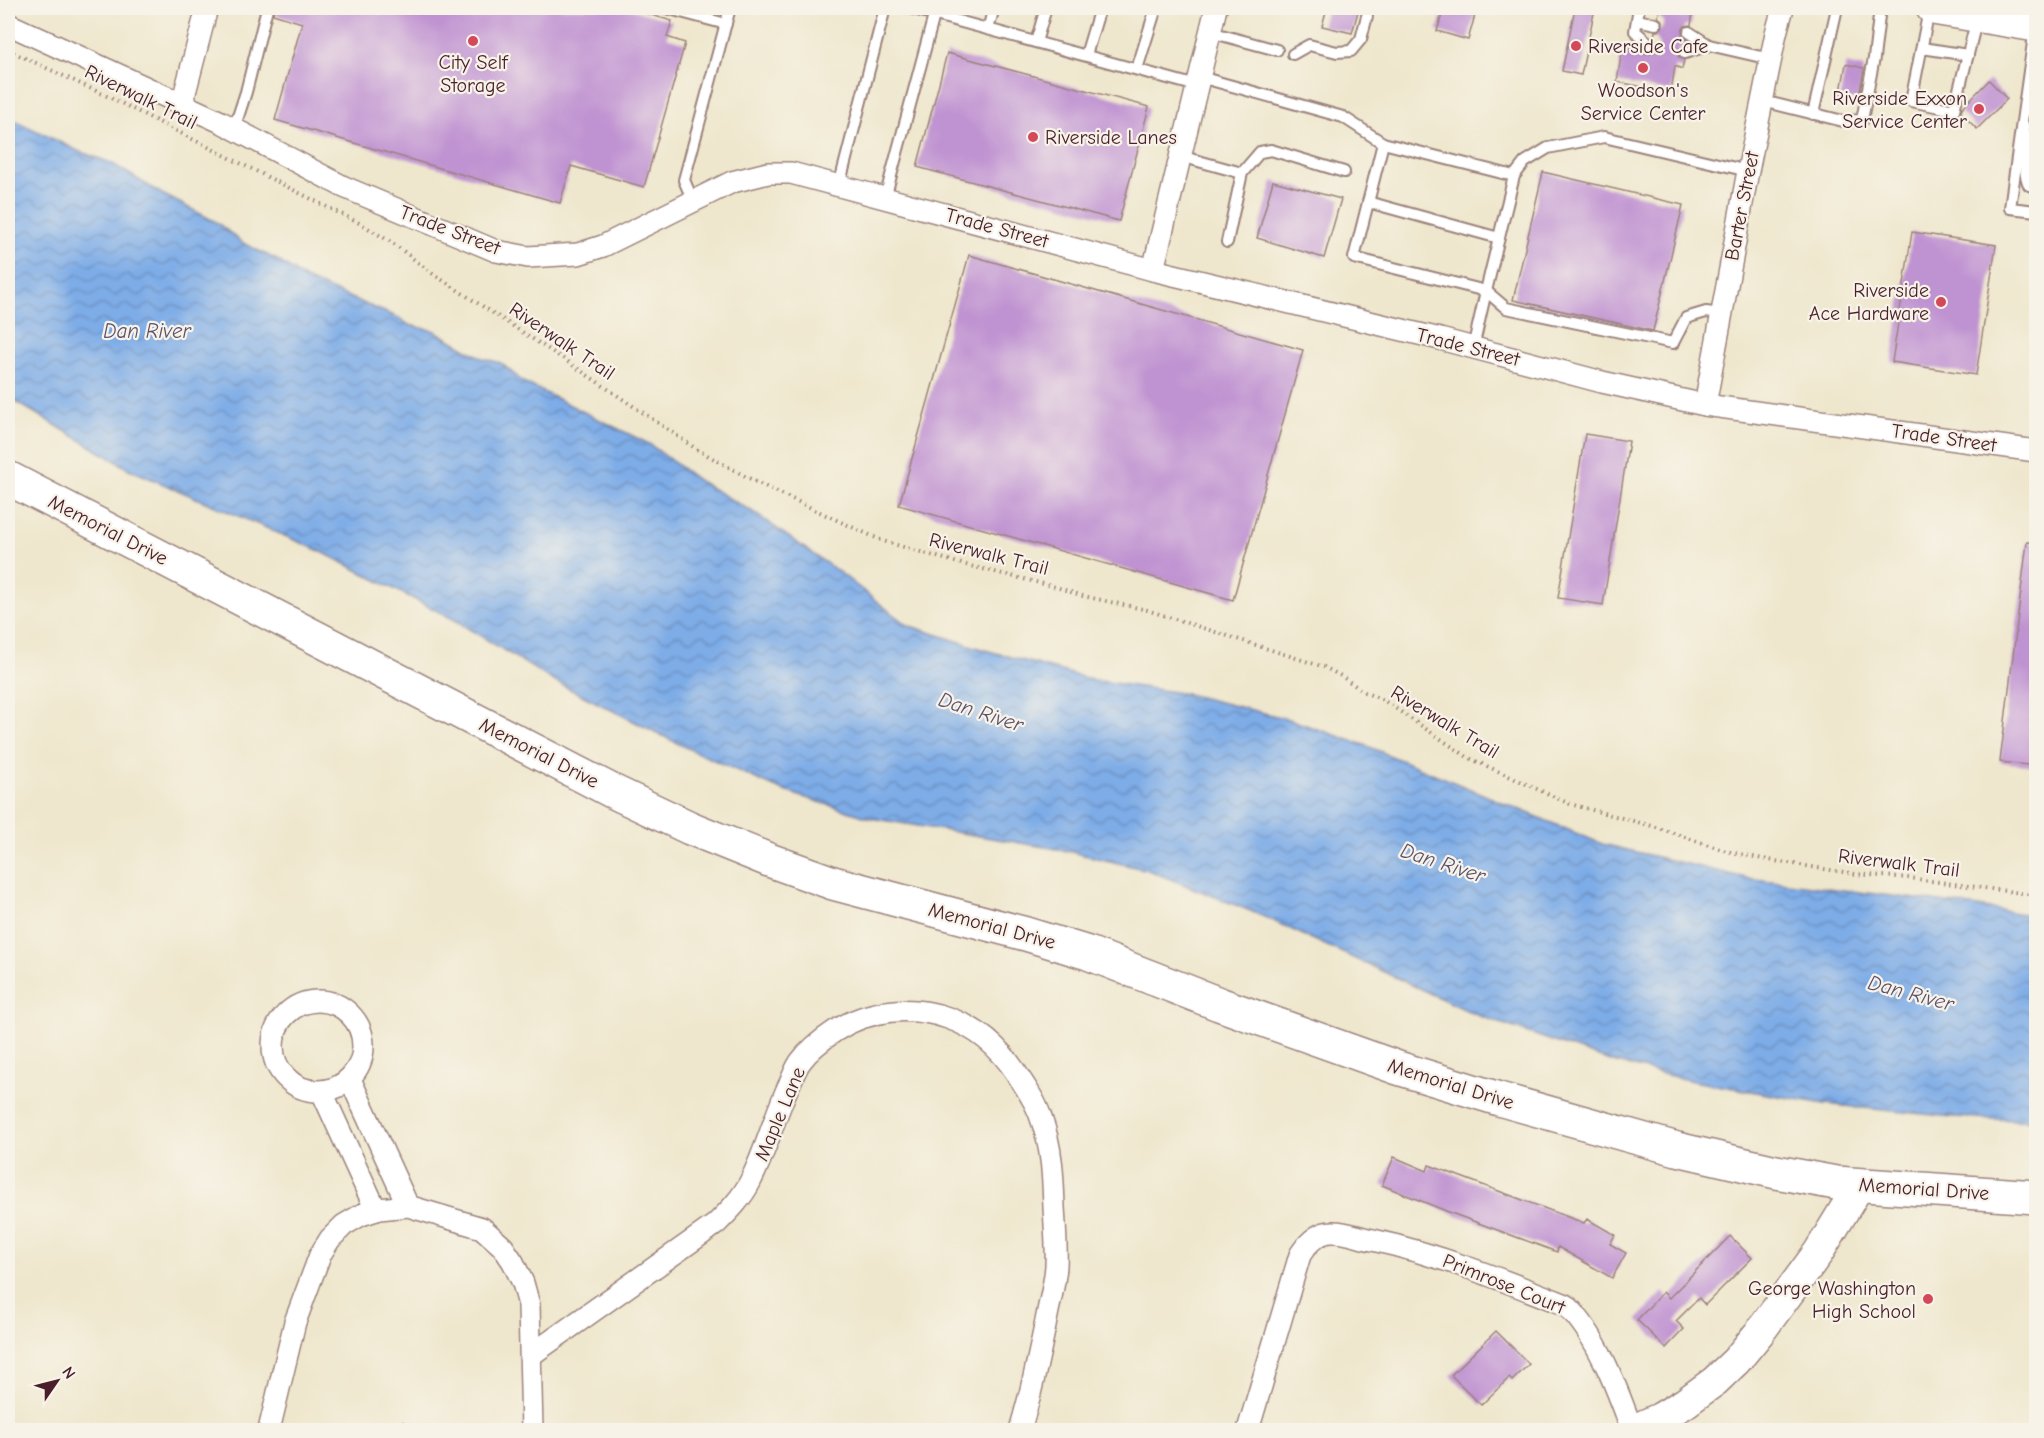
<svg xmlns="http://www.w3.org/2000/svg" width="2044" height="1438" font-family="'Comic Neue',sans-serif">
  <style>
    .water { fill: url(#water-waves); stroke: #646689; stroke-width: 1.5 }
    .building { fill: #bf92d1 }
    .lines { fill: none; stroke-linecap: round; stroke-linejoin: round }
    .lane-casing { stroke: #9c837c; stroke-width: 14 }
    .street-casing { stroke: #9c837c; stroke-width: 24 }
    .secondary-casing { stroke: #9c837c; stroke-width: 33 }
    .primary-casing { stroke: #9c837c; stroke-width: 36 }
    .path { stroke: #9c837c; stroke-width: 4; stroke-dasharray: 1.5 4.5; stroke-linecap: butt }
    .lane { stroke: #fff; stroke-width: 10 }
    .street { stroke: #fff; stroke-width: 21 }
    .secondary { stroke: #fff; stroke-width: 30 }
    .primary { stroke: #fff; stroke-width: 33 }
    .poi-dot { fill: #d1495b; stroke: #f7f3e8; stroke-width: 2 }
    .labels { text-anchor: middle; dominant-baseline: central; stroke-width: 4.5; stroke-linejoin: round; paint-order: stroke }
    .poi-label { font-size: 20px; fill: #4a1f2b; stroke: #f7f3e8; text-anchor: end }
    .street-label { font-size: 20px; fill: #4a1f2b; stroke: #f7f3e8 }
    .water-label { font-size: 21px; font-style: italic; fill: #5c506d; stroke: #f7f3e8 }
  </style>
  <defs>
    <pattern id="water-waves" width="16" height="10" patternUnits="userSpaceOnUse" patternTransform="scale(1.5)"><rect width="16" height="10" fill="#7dace7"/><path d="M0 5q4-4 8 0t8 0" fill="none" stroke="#688bbb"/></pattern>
  </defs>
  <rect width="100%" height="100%" fill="#f7f3e8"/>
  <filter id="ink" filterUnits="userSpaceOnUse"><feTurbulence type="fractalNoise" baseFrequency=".0167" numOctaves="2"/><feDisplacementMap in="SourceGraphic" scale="12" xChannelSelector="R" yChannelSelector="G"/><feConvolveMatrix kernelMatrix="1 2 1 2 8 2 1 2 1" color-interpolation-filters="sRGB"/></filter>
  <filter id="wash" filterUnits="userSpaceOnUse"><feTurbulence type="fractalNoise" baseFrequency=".008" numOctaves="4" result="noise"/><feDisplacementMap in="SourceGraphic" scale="24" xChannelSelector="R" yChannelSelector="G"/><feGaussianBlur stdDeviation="1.35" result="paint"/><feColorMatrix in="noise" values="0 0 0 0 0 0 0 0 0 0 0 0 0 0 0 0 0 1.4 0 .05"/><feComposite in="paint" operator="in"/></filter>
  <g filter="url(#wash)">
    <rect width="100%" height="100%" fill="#efe7cd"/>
    <polygon class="water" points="8,117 78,151 111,163 162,194 216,222 243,243 277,260 307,280 399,318 409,325 435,331 482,358 501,363 523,382 649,444 699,481 753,512 843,575 907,625 985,650 1093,680 1187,694 1288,719 1367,746 1602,844 1746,878 1964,905 2036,916 2036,1121 1953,1117 1825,1104 1693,1081 1613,1062 1477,1015 1258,914 1148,870 1063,850 870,818 781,790 687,748 554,681 453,619 320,551 131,470 8,397"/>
    <g id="blocks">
      <g class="building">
        <polygon points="274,8 627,8 672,21 667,37 685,43 644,187 571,166 560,203 275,120 302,23 273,14"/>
        <polygon points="1327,8 1359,8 1352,33 1322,26"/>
        <polygon points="1444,8 1477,8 1468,40 1437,31"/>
        <polygon points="1575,8 1595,8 1581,75 1562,71"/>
        <polygon points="1660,8 1693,13 1691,25 1685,26 1682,31 1683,36 1688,40 1687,45 1680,48 1678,51 1678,56 1684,60 1682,69 1675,66 1671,92 1617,82 1622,49 1650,54 1658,50 1659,44 1654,37 1655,31 1659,31 1663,26 1663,21 1658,17"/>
        <polygon points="947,53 1149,107 1119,221 917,167"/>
        <polygon points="1846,64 1864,68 1858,101 1840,97"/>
        <polygon points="1989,80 2007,99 1977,129 1961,113 1962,108"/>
        <polygon points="1543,172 1683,205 1653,331 1513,300"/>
        <polygon points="1273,181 1341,199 1324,258 1257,238"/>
        <polygon points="1912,232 1996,245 1976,375 1892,362"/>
        <polygon points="969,255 1303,350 1233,600 899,505"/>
        <polygon points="1585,434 1629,441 1603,605 1558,598"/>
        <polygon points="2027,542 2037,543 2037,766 2000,762"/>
        <polygon points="1394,1157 1427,1171 1429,1165 1584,1223 1587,1219 1615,1235 1610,1244 1626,1253 1612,1278 1558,1247 1557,1252 1451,1213 1382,1185"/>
        <polygon points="1730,1236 1752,1258 1705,1305 1699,1298 1676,1321 1684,1329 1666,1348 1637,1320 1663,1292 1669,1298"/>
        <polygon points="1496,1331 1529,1364 1512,1381 1509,1378 1481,1405 1451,1375"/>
      </g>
    </g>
  </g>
  <g filter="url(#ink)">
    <use href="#blocks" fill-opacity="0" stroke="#9c837c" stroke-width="1.5"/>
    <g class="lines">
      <g class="lane-casing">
        <g id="lane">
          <polyline points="666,8 726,24"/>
          <polyline points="910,8 1197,86"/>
          <polyline points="1639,8 1635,31 1652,46"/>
          <polyline points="1929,10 1911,101 1954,110 1977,18"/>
          <polyline points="1637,20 1656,24"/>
          <polyline points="2035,28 2010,208 2036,211"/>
          <polyline points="988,29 994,8"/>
          <polyline points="1210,32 1277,50"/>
          <polyline points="1689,32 1709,45"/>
          <polyline points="1036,42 1046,8"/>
          <polyline points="1922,48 1968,55"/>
          <polyline points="1685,53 1709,45 1770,59"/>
          <polyline points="1293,54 1309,45 1337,52 1351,51 1361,39 1367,16"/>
          <polyline points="1086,55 1100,8"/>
          <polyline points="1137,69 1156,8"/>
          <polyline points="1200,77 1343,117 1383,143"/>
          <polyline points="1763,101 1843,121 1862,120 1874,58 1880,8"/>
          <polyline points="1813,114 1837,8"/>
          <path d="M2023 124C2030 144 2020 166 2029 185L2036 187"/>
          <polyline points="234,129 246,92 267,8"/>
          <polyline points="1180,156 1242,173"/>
          <polyline points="1514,176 1383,143 1354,258 1486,291 1514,176 1525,162 1548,148 1604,137 1748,171"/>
          <polyline points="839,186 885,8"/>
          <polyline points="885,198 936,8"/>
          <polyline points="693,201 684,180 730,8"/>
          <polyline points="1368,202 1499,238"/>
          <polyline points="1227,242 1242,173 1260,152 1271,150 1344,172"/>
          <polyline points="1473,348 1486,291 1506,308 1673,343 1686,318 1706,312 1721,314"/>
          <polyline points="401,1430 402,1428"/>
        </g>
      </g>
      <g class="street-casing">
        <g id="street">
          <polyline points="8,24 221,122 344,187 496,251 528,257 578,254 603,246 732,182 768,173 791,173 1153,270 1440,339 1602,382 1705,405 2036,451"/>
          <polyline points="182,104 207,8"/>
          <polyline points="1153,270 1216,8"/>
          <polyline points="1705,405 1748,171 1776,33 1783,8"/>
          <circle cx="318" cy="1046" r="45"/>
          <polyline points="350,1079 408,1206"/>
          <polyline points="322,1092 376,1210"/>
          <path d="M531 1355 716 1224C729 1211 742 1198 750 1182 766 1151 774 1117 789 1085 793 1077 796 1067 801 1061 810 1049 823 1039 835 1031 869 1009 911 1005 948 1018 978 1028 1000 1048 1017 1074 1026 1088 1036 1102 1041 1118 1052 1147 1053 1176 1054 1207 1055 1227 1057 1247 1056 1266 1055 1281 1051 1297 1048 1311 1040 1352 1032 1391 1020 1430"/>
          <polyline points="269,1430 295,1322 320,1255 330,1239 344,1225 361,1215 379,1209 408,1206 482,1228 503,1247 513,1262 523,1283 529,1305 532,1430"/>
          <path d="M1248 1430 1300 1255C1307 1244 1317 1232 1332 1232 1345 1231 1360 1238 1373 1240 1440 1255 1503 1280 1566 1305 1597 1334 1618 1391 1632 1430"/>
        </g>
      </g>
      <g class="secondary-casing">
        <polyline id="secondary" points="1633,1430 1660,1418 1685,1403 1715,1381 1736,1361 1759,1333 1818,1253 1860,1184"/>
      </g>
      <g class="primary-casing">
        <g id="primary">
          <polyline points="1933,8 2036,25"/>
          <polyline points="8,478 612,791 690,828 769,860 833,883 1026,934 1088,953 1219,1004 1398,1068 1499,1099 1677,1149 1776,1172 1836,1183 2036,1197"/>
        </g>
      </g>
      <polyline class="path" points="8,50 111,98 363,225 394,244 433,274 568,362 698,450 754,481 841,522 883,541 958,563 1056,587 1083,596 1147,610 1324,667 1341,676 1366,693 1383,700 1469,758 1570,804 1656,827 1726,851 1763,859 1855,874 1909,878 2036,895"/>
      <use href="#lane" class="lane"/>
      <use href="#street" class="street"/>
      <use href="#secondary" class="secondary"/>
      <use href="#primary" class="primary"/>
    </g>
  </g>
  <g class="poi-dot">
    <circle cx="473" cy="41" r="6"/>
    <circle cx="1576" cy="46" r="6"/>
    <circle cx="1643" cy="68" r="6"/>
    <circle cx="1979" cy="109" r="6"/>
    <circle cx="1033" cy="137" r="6"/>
    <circle cx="1941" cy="302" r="6"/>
    <circle cx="1928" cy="1299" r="6"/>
  </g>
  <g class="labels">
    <g class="poi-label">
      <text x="1588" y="46" text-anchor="start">Riverside Cafe</text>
      <text x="473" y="62" text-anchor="middle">City Self<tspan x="473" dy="23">Storage</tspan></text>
      <text x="1643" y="90" text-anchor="middle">Woodson's<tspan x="1643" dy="23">Service Center</tspan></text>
      <text x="1967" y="98">Riverside Exxon<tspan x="1967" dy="23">Service Center</tspan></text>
      <text x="1045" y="137" text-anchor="start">Riverside Lanes</text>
      <text x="1929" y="290">Riverside<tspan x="1929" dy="23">Ace Hardware</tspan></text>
      <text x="1916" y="1288">George Washington<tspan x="1916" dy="23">High School</tspan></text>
    </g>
    <g class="street-label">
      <text transform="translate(141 97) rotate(26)">Riverwalk Trail</text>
      <text transform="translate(1742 206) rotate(-79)">Barter Street</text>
      <text transform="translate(997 228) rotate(15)">Trade Street</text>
      <text transform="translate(450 230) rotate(21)">Trade Street</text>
      <text transform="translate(562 341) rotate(34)">Riverwalk Trail</text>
      <text transform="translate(1468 347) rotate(14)">Trade Street</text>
      <text transform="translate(1944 438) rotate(8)">Trade Street</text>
      <text transform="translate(108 530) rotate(27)">Memorial Drive</text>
      <text transform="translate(989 554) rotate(14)">Riverwalk Trail</text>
      <text transform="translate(1445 722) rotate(31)">Riverwalk Trail</text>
      <text transform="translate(539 753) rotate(27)">Memorial Drive</text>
      <text transform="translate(1899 863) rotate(7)">Riverwalk Trail</text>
      <text transform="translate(992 926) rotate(15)">Memorial Drive</text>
      <text transform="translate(1451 1084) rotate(17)">Memorial Drive</text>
      <text transform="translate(780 1114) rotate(-67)">Maple Lane</text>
      <text transform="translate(1924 1189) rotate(4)">Memorial Drive</text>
      <text transform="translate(1504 1284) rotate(22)">Primrose Court</text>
    </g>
    <g class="water-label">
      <text x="147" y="331">Dan River</text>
      <text transform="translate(981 712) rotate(18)">Dan River</text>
      <text transform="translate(1443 863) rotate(18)">Dan River</text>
      <text transform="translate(1911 993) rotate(15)">Dan River</text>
    </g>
  </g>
  <rect width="2044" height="1438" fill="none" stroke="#f7f3e8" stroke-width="30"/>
  <g transform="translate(57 1381) rotate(55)" stroke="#f7f3e8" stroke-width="4.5" paint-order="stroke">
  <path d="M0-4.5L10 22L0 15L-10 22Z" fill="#4a1f2b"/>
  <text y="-9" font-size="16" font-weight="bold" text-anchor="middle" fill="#4a1f2b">N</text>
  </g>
</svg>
